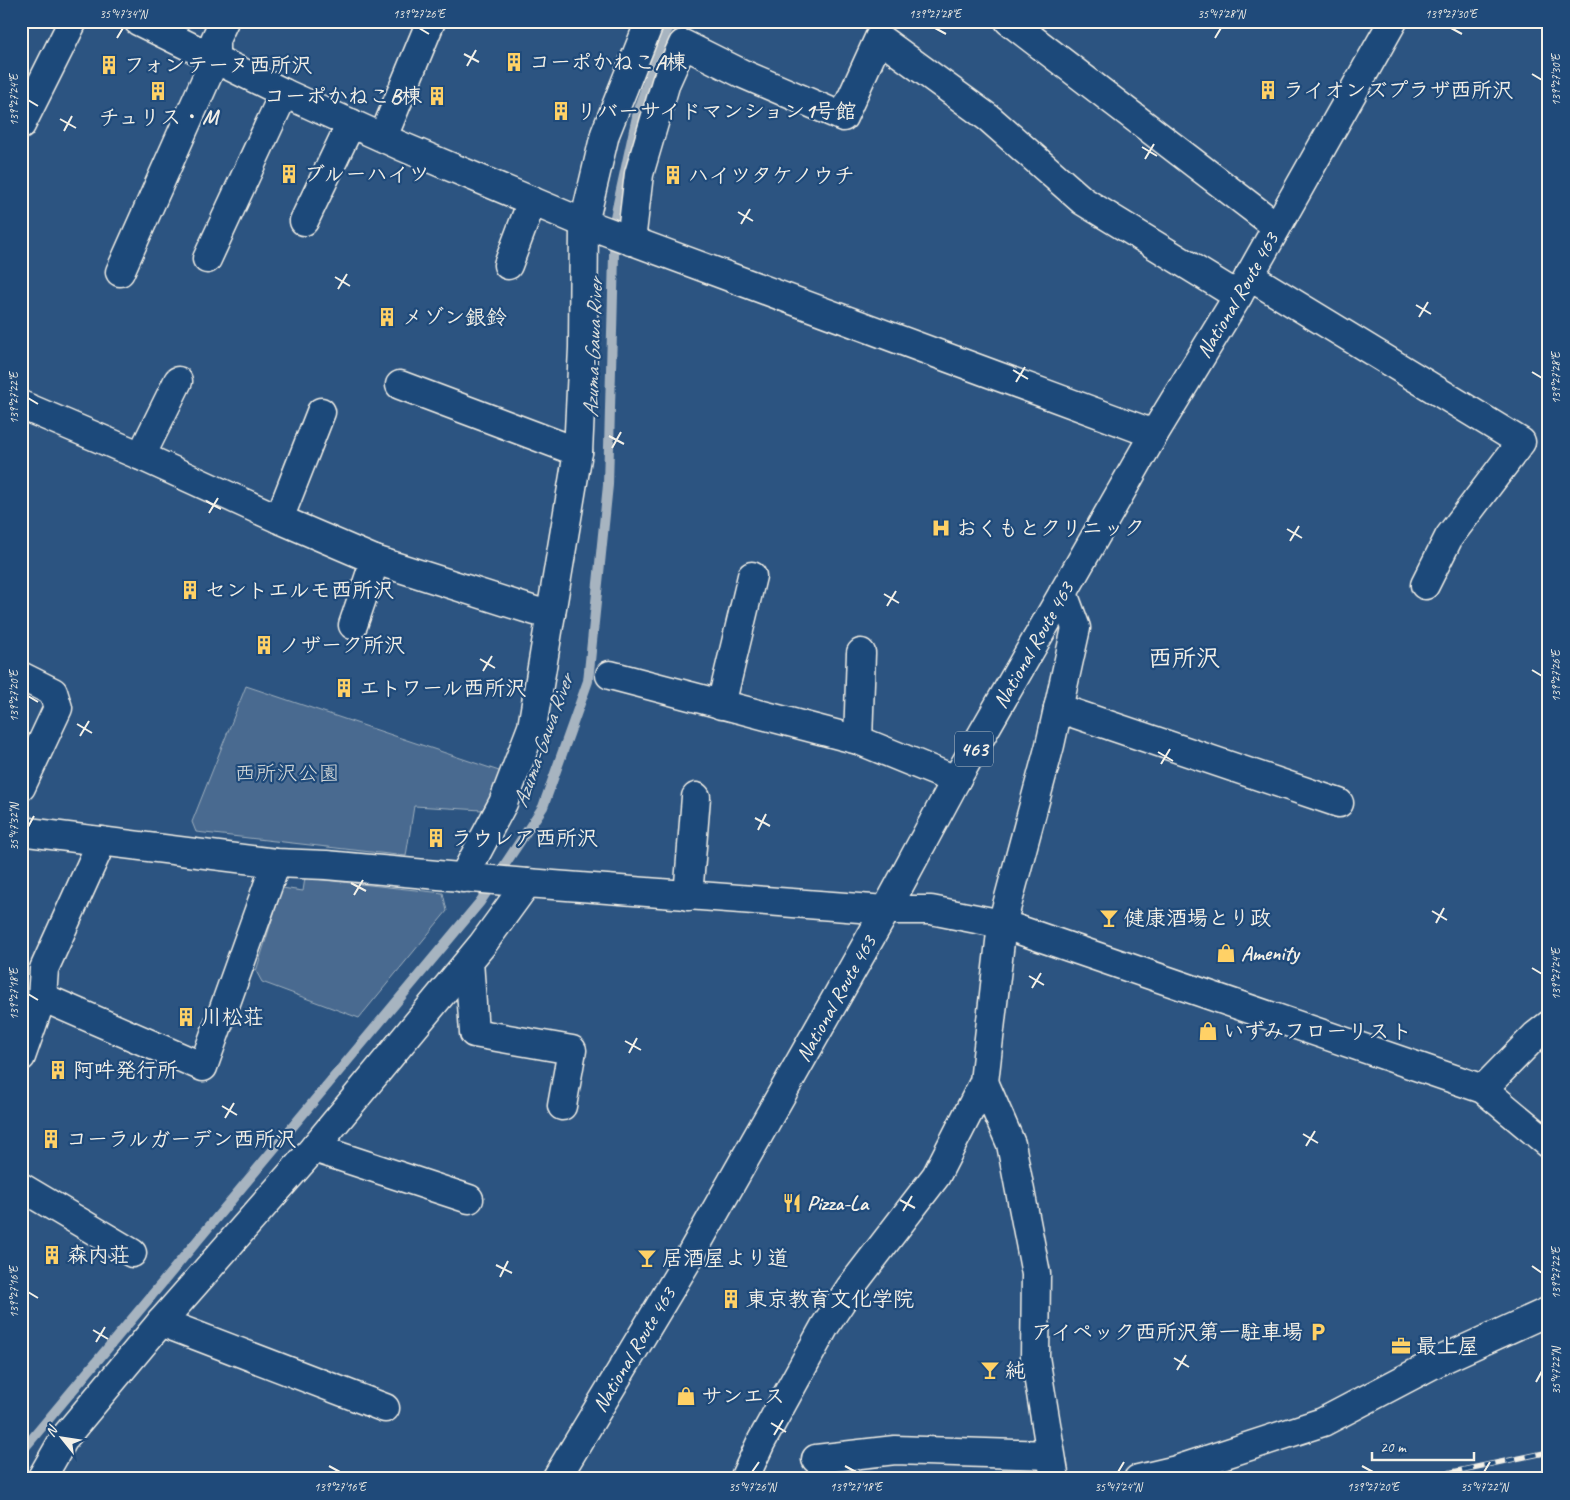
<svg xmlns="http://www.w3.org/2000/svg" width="1570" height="1500" font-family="Caveat,'Klee One',sans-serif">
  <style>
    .green { fill: #496b90; stroke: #9eaebc }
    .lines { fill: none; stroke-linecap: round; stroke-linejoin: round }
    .stream { stroke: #a7b4c0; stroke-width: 10 }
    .minor-casing { stroke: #f4f1e8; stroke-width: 31 }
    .highway-casing { stroke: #f4f1e8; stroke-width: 31 }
    .minor { stroke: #1f4a7a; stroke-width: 28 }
    .highway { stroke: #1f4a7a; stroke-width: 28 }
    .rail-casing { stroke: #f4f1e8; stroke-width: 5.5 }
    .rail { stroke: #1f4a7a; stroke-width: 4; stroke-dasharray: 11; stroke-linecap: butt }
    .ticks { fill: none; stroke: #f4f1e8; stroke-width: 2 }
    .labels { text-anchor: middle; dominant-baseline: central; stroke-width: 4.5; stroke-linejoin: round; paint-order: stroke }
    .shield { fill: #1f4a7a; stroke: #b4bfc7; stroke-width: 1 }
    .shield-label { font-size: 20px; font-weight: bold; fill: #f4f1e8 }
    .poi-label { font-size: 21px; font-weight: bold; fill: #f4f1e8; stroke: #1f4a7a; text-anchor: start }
    .street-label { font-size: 21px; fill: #f4f1e8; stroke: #1f4a7a }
    .park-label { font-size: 21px; fill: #dadddb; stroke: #1f4a7a }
    .water-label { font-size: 22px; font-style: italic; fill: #dadddb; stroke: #1f4a7a }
    .quarter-label { font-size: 24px; font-weight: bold; fill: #f4f1e8; stroke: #1f4a7a }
    .neatline { fill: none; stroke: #f4f1e8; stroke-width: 2 }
    .ticks-label { font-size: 12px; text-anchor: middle; fill: #f4f1e8 }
  </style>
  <rect width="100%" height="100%" fill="#2c5481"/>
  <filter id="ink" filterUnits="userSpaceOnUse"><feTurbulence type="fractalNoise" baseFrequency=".02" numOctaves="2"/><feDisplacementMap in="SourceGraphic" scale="10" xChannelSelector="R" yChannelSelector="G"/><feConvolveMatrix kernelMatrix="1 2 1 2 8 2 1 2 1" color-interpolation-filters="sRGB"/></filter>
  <g filter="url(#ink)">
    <g class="green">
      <polygon points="246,686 505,773 482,810 414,806 406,856 196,832 192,822"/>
      <polygon points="305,878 443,893 447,911 359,1018 262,982 256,971 282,888 303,891"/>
    </g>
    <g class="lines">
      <polyline class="stream" points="21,1452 480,902 543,807 588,681 608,485 615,217 639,107 666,32 673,21"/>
      <g class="minor-casing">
        <g id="minor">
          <polyline points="138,21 284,93 401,146 584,223 1154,434"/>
          <polyline points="1009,21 1276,226"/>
          <polyline points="21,125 73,21"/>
          <polyline points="383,137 431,21"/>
          <polyline points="304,221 351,123"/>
          <polyline points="631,241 639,174 666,82 683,44 743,74 843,117 879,38 990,119 1083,201 1238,296"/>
          <polyline points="207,259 284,93"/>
          <polyline points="508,265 532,201"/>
          <polyline points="120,272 215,59 215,40 224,21"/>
          <polyline points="1249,276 1521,442 1449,537 1425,585"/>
          <polyline points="400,385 578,452"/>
          <polyline points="21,405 141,456 279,519 375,560 535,611 551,614"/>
          <polyline points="141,456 178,381"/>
          <polyline points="279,519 321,412"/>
          <polyline points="353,625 375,560"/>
          <polyline points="610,675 858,740 956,780"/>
          <polyline points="21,676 53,692 58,708 21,787"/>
          <polyline points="721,705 752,576"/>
          <polyline points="1058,708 1339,803"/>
          <polyline points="858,740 861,653"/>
          <polyline points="21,828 28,832 276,863 326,865 527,883"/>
          <polyline points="463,878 503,803 532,727 578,452 583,348 584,223 605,134 650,21"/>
          <polyline points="688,896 696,797"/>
          <polyline points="469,961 474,1033 572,1050 562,1106"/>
          <polyline points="42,997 44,969 102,841"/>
          <polyline points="21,1057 42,997 203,1067 276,863"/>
          <polyline points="984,1082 1011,1144 1036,1274 1035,1357 1055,1479"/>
          <polyline points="1483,1089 1535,1036 1549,1025"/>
          <polyline points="314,1148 469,1199"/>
          <polyline points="21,1187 132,1253"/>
          <polyline points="161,1322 385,1408"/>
          <polyline points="816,1459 895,1450 1050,1455"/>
          <polyline points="41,1479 65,1437 161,1322 314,1148 482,945 527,883 886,910 931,910 1002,924 1483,1089 1549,1144"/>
          <polyline points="744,1479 761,1442 825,1326 850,1288 936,1176 984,1082 1002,924 1050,745 1076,628 1063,593"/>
          <polyline points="1138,1479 1176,1470 1323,1422 1441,1360 1549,1311"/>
        </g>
      </g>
      <g class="highway-casing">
        <g id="highway">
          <path id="s1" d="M556 1479 690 1256 886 910 956 780 1154 434 1238 296 1393 21"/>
        </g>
      </g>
      <use href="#minor" class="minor"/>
      <use href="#highway" class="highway"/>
      <g class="rail-casing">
        <g id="rail">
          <polyline points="1419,1479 1549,1452"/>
          <polyline points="1517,1479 1549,1472"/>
        </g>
      </g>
      <use href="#rail" class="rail"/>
    </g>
  </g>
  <path class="ticks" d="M419 28 429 34M935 28 946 34M1451 28 1462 34M117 38 123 28M1215 38 1221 28M464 54 479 62M467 66 476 50M1532 74 1542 80M28 100 38 106M60 119 76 128M64 131 72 116M1142 147 1157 156M1145 159 1154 144M738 212 753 221M741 224 750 209M335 277 350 286M338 289 347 274M1416 305 1431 314M1419 317 1428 302M1013 370 1028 379M1532 372 1542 378M1016 382 1025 367M28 398 38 404M609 436 624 444M612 448 621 432M206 501 221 509M209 513 218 498M1287 529 1302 538M1290 541 1299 526M884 594 899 603M887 606 896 591M480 659 495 668M1532 670 1542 676M483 671 492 656M28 696 38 702M77 724 92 733M80 736 89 721M1158 752 1173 761M1161 764 1170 749M755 818 770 826M28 827 34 816M758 830 766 814M351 883 366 891M354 895 363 880M1432 911 1447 920M1436 923 1444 908M1532 968 1542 974M1029 976 1044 985M1032 988 1041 973M28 994 38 1000M625 1041 641 1050M629 1053 637 1038M222 1106 237 1115M225 1118 234 1103M1303 1134 1318 1143M1306 1146 1315 1131M900 1200 915 1208M903 1211 912 1196M496 1265 512 1273M1532 1266 1542 1273M500 1277 508 1261M28 1292 38 1298M93 1330 108 1339M96 1342 105 1327M1174 1358 1189 1367M1177 1370 1186 1355M1536 1382 1542 1371M771 1423 786 1432M774 1435 783 1420M329 1466 340 1472M845 1466 856 1472M1362 1466 1373 1472M752 1472 759 1462M1118 1472 1124 1462M1484 1472 1490 1462"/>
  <defs>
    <g id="building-bare" transform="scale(1.5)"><path d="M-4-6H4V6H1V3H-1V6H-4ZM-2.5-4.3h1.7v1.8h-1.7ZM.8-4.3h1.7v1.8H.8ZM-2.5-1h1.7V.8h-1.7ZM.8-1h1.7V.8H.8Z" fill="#ffd166" stroke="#1f4a7a" stroke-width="2.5" paint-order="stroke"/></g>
    <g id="hospital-bare" transform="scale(1.5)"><path d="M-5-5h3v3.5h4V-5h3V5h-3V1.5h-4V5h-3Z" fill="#ffd166" stroke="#1f4a7a" stroke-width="2.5" paint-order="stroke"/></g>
    <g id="bar-bare" transform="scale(1.5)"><path d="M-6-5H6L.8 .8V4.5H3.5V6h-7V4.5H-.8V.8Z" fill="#ffd166" stroke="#1f4a7a" stroke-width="2.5" paint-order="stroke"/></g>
    <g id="shop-bare" transform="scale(1.5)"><path d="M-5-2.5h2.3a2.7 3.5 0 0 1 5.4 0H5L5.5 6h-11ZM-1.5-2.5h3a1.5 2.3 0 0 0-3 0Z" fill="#ffd166" stroke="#1f4a7a" stroke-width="2.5" paint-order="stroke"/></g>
    <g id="restaurant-bare" transform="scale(1.5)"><path d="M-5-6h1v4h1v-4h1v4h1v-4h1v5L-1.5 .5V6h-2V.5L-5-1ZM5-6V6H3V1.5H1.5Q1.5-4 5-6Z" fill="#ffd166" stroke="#1f4a7a" stroke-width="2.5" paint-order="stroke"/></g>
    <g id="parking-bare" transform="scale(1.5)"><path d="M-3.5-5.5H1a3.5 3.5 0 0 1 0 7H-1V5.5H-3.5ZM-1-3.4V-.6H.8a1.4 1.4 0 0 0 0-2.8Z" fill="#ffd166" stroke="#1f4a7a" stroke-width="2.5" paint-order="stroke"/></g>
    <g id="office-bare" transform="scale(1.5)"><path d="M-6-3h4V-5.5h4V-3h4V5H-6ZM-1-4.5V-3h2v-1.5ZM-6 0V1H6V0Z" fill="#ffd166" stroke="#1f4a7a" stroke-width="2.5" paint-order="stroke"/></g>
  </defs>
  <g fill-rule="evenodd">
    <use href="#building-bare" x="514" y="62"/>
    <use href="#building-bare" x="109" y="65"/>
    <use href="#building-bare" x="1268" y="90"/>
    <use href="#building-bare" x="158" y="91"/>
    <use href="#building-bare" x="437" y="96"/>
    <use href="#building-bare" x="561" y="111"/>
    <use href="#building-bare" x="289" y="174"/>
    <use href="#building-bare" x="673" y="175"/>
    <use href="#building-bare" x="387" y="317"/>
    <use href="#hospital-bare" x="941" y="528"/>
    <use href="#building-bare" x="190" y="590"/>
    <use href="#building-bare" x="264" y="645"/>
    <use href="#building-bare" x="344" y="688"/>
    <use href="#building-bare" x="436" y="838"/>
    <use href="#bar-bare" x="1109" y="918"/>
    <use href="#shop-bare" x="1226" y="953"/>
    <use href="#building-bare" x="186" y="1017"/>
    <use href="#shop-bare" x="1208" y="1031"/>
    <use href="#building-bare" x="58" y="1070"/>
    <use href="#building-bare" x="51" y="1139"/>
    <use href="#restaurant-bare" x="792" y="1203"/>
    <use href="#building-bare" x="52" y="1255"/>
    <use href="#bar-bare" x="647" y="1258"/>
    <use href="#building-bare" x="731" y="1299"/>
    <use href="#parking-bare" x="1318" y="1332"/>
    <use href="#office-bare" x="1401" y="1346"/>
    <use href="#bar-bare" x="990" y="1370"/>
    <use href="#shop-bare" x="686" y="1396"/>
  </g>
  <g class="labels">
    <rect class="shield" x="955" y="731.5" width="38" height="35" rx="4"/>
    <g class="shield-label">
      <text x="974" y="749">463</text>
    </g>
    <g class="poi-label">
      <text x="529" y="62">コーポかねこA棟</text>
      <text x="124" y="65">フォンテーヌ西所沢</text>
      <text x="1283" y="90">ライオンズプラザ西所沢</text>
      <text x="422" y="96" text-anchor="end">コーポかねこB棟</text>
      <text x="576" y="111">リバーサイドマンション1号館</text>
      <text x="158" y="117" text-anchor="middle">チュリス・M</text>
      <text x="304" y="174">ブルーハイツ</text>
      <text x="688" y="175">ハイツタケノウチ</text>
      <text x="402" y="317">メゾン銀鈴</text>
      <text x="956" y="528">おくもとクリニック</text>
      <text x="205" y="590">セントエルモ西所沢</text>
      <text x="279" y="645">ノザーク所沢</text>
      <text x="359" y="688">エトワール西所沢</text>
      <text x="451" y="838">ラウレア西所沢</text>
      <text x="1124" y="918">健康酒場とり政</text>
      <text x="1241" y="953">Amenity</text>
      <text x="201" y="1017">川松荘</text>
      <text x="1223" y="1031">いずみフローリスト</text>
      <text x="73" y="1070">阿吽発行所</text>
      <text x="66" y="1139">コーラルガーデン西所沢</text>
      <text x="807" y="1203">Pizza-La</text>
      <text x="67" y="1255">森内荘</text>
      <text x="662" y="1258">居酒屋より道</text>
      <text x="746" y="1299">東京教育文化学院</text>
      <text x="1303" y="1332" text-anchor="end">アイペック西所沢第一駐車場</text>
      <text x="1416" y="1346">最上屋</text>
      <text x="1005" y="1370">純</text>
      <text x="701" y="1396">サンエス</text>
    </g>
    <g class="street-label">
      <text stroke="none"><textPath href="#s1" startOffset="1366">National Route 463</textPath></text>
      <text stroke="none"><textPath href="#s1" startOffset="961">National Route 463</textPath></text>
      <text stroke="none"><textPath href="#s1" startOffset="556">National Route 463</textPath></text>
      <text stroke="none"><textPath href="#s1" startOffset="151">National Route 463</textPath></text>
    </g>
    <g class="park-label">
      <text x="287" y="773">西所沢公園</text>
    </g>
    <g class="water-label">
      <text transform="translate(593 348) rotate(-88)">Azuma-Gawa River</text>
      <text transform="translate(543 741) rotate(-70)">Azuma-Gawa River</text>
    </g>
    <g class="quarter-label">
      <text x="1184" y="658">西所沢</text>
    </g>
  </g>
  <rect width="1570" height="1500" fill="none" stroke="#1f4a7a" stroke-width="55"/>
  <g transform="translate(62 1438) rotate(300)" stroke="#1f4a7a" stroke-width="4" paint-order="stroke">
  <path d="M0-4L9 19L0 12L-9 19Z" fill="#f4f1e8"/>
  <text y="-8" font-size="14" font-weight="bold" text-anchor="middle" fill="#f4f1e8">N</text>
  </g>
  <path d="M1372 1452v8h102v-8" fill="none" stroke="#f4f1e8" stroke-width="2.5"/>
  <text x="1380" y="1452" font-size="15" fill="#f4f1e8" stroke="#1f4a7a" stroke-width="4" paint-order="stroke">20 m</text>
  <rect x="28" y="28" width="1514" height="1444" class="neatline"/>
  <g class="ticks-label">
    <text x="123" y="18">35°47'34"N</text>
    <text x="419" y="18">139°27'26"E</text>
    <text x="935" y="18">139°27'28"E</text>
    <text x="1221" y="18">35°47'28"N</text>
    <text x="1451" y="18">139°27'30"E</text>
    <text transform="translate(1556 80) rotate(-90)" y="4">139°27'30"E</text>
    <text transform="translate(14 100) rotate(-90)" y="4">139°27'24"E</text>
    <text transform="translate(1556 378) rotate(-90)" y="4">139°27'28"E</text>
    <text transform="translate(14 398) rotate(-90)" y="4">139°27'22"E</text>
    <text transform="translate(1556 676) rotate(-90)" y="4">139°27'26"E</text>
    <text transform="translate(14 696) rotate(-90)" y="4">139°27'20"E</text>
    <text transform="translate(14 827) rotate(-90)" y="4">35°47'32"N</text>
    <text transform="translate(1556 974) rotate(-90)" y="4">139°27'24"E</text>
    <text transform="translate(14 994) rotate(-90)" y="4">139°27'18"E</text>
    <text transform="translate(1556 1273) rotate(-90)" y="4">139°27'22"E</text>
    <text transform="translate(14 1292) rotate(-90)" y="4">139°27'16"E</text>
    <text transform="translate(1556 1371) rotate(-90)" y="4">35°47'22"N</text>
    <text x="340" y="1491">139°27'16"E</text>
    <text x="752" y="1491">35°47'26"N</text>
    <text x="856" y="1491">139°27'18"E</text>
    <text x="1118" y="1491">35°47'24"N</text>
    <text x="1373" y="1491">139°27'20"E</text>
    <text x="1484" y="1491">35°47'22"N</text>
  </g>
</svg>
